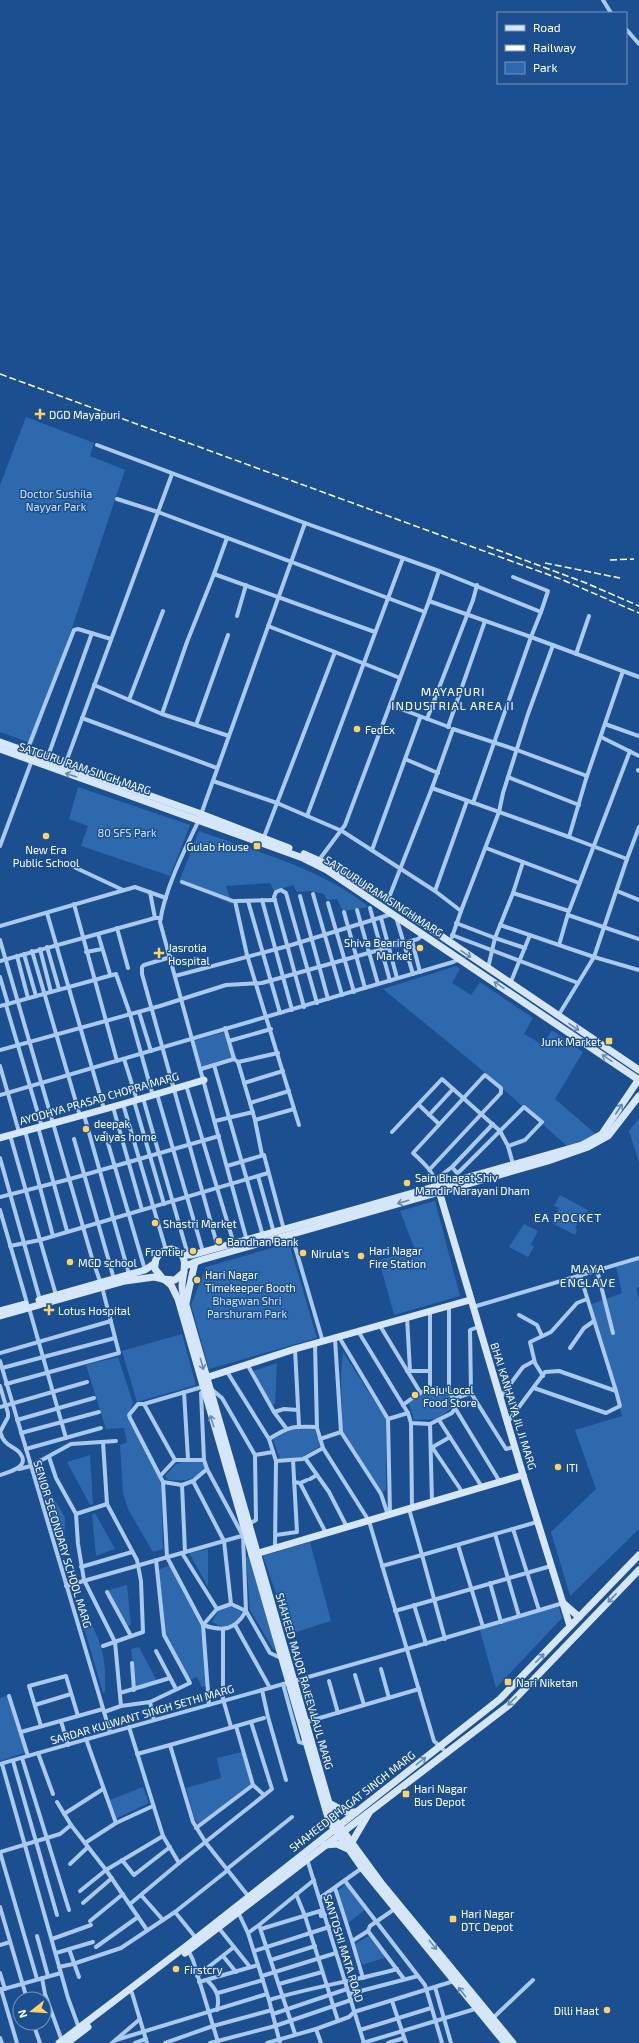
<svg xmlns="http://www.w3.org/2000/svg" width="639" height="2043" font-family="'Exo 2',sans-serif">
  <style>
    .green { fill: #2e69ad }
    .lines { fill: none; stroke-linecap: round; stroke-linejoin: round }
    .street { stroke: #a9c9ee; stroke-width: 4 }
    .secondary { stroke: #d6e6fa; stroke-width: 7 }
    .rail { stroke: #fff; stroke-width: 1.5; stroke-dasharray: 7 3; stroke-linecap: butt }
    .oneway { stroke: #668bba }
    .poi-dot { fill: #ffd166; stroke: #1b4f8f; stroke-width: 1.5 }
    .labels { text-anchor: middle; dominant-baseline: central; stroke-width: 3; stroke-linejoin: round; paint-order: stroke }
    .poi-label { font-size: 11px; fill: #fff; stroke: #1b4f8f; text-anchor: start }
    .park-label { font-size: 11px; fill: #cfe3fa; stroke: #1b4f8f }
    .street-label { font-size: 11px; fill: #fff; stroke: #1b4f8f }
    .neighbourhood-label { font-size: 12px; letter-spacing: 1px; fill: #fff; stroke: #1b4f8f }
  </style>
  <rect width="100%" height="100%" fill="#1b4f8f"/>
  <g class="green">
    <polygon points="26,417 94,443 90,456 125,470 33,744 0,732 0,485"/>
    <polygon points="78,787 190,825 170,876 81,846 88,826 69,819"/>
    <path d="M199 831C257 852 321 868 369 907L343 911 337 899 327 900 324 894 310 891 297 892 293 885 274 891 270 883 226 886 232 904 179 882Z"/>
    <polygon points="456,966 460,969 452,983 471,995 480,982 533,1018 524,1034 543,1045 552,1030 583,1052 555,1099 598,1136 590,1142 567,1146 476,1065 383,989"/>
    <polygon points="228,1031 237,1059 202,1070 194,1041"/>
    <polygon points="639,1118 639,1162 629,1131"/>
    <polygon points="560,1195 588,1210 586,1214 583,1213 575,1228 577,1230 575,1235 552,1223 559,1208 554,1206"/>
    <polygon points="435,1201 460,1296 394,1315 379,1260 415,1250 400,1211"/>
    <polygon points="524,1224 538,1231 531,1244 534,1247 528,1257 509,1247"/>
    <polygon points="289,1243 317,1338 209,1369 191,1305 206,1267"/>
    <polygon points="639,1260 639,1287 636,1288 639,1299 639,1529 570,1596 551,1532 596,1489 575,1430 622,1416 589,1305 622,1293 616,1267"/>
    <polygon points="182,1334 196,1385 137,1402 122,1351"/>
    <polygon points="343,1352 386,1419 386,1490 382,1492 342,1431 341,1372"/>
    <polygon points="118,1357 133,1403 128,1417 159,1477 161,1485 163,1549 153,1552 128,1509 123,1493 120,1445 127,1442 124,1428 106,1429 86,1365"/>
    <polygon points="277,1363 275,1404 272,1405 253,1371"/>
    <polygon points="430,1390 448,1392 453,1407 437,1419 414,1420 409,1403 421,1394"/>
    <polygon points="295,1428 315,1429 320,1446 302,1457 280,1459 273,1439"/>
    <polygon points="90,1455 93,1504 90,1505 67,1462"/>
    <path d="M194 1459 201 1461 205 1466C199 1482 182 1481 168 1480L165 1476 176 1464Z"/>
    <polygon points="40,1475 65,1517 64,1559 36,1476"/>
    <polygon points="95,1513 115,1549 96,1556 92,1515"/>
    <polygon points="310,1542 331,1621 290,1634 263,1556"/>
    <polygon points="208,1549 208,1587 189,1553"/>
    <polygon points="246,1557 249,1557 277,1651 273,1649 250,1610"/>
    <polygon points="170,1565 204,1625 206,1686 202,1687 197,1677 189,1680 164,1636 161,1623 158,1570"/>
    <polygon points="127,1585 131,1625 128,1626 106,1591"/>
    <polygon points="558,1604 562,1618 496,1688 479,1627"/>
    <polygon points="230,1606 242,1612 234,1624 222,1627 212,1622 219,1610"/>
    <path d="M78 1607H82C101 1641 106 1652 105 1692L103 1693Z"/>
    <polygon points="139,1647 157,1681 144,1689 135,1689 131,1649"/>
    <polygon points="10,1695 26,1752 0,1761 0,1698"/>
    <polygon points="242,1752 253,1784 198,1824 194,1817 186,1788 221,1778 217,1758"/>
    <polygon points="143,1787 149,1803 117,1818 110,1800"/>
    <polygon points="347,1883 366,1909 347,1924 338,1891"/>
    <polygon points="369,1936 387,1957 362,1965 355,1944"/>
  </g>
  <g class="lines">
    <g class="street">
      <polyline points="603,0 611,13"/>
      <polyline points="626,29 639,44"/>
      <polyline points="97,445 305,523 439,571 429,601"/>
      <polyline points="117,499 158,512 425,612"/>
      <polyline points="214,574 227,538"/>
      <polyline points="513,577 548,591 541,612"/>
      <polyline points="237,616 246,585"/>
      <polyline points="268,626 335,652"/>
      <polyline points="576,654 589,616"/>
      <polyline points="400,678 429,601 531,637 541,612 439,571"/>
      <polyline points="94,685 162,714"/>
      <polyline points="129,700 163,611"/>
      <polyline points="390,705 449,727"/>
      <polyline points="82,718 217,768"/>
      <polyline points="427,719 473,600 477,585"/>
      <polyline points="605,724 639,736"/>
      <polyline points="196,725 228,635"/>
      <polyline points="448,727 485,621"/>
      <polyline points="229,736 162,714 187,642 214,574 375,632"/>
      <polyline points="601,737 639,756"/>
      <polyline points="26,753 74,630 78,629 111,639"/>
      <polyline points="47,759 92,633"/>
      <polyline points="405,759 438,773"/>
      <polyline points="65,765 172,474"/>
      <polyline points="638,770 639,771"/>
      <polyline points="508,777 579,805"/>
      <polyline points="213,781 277,803 342,831 435,891 461,911 499,812 503,793 528,714 553,645"/>
      <polyline points="432,788 569,837 586,779 623,671"/>
      <polyline points="473,803 531,637 639,677"/>
      <polyline points="307,816 403,558"/>
      <polyline points="264,837 335,652 400,678 345,825 319,860"/>
      <polyline points="0,846 32,760"/>
      <polyline points="486,848 579,883"/>
      <polyline points="372,850 420,718"/>
      <polyline points="627,859 639,827"/>
      <polyline points="74,867 123,890"/>
      <polyline points="182,882 233,901"/>
      <polyline points="435,891 467,801"/>
      <polyline points="617,891 639,900"/>
      <polyline points="150,892 155,918"/>
      <polyline points="513,893 523,862"/>
      <polyline points="313,894 342,995"/>
      <polyline points="300,896 328,999"/>
      <polyline points="262,900 292,1010"/>
      <polyline points="275,900 235,901 247,955 299,1125"/>
      <polyline points="388,900 432,788 453,729 517,750 587,776"/>
      <polyline points="248,901 280,1013"/>
      <polyline points="328,903 354,992"/>
      <polyline points="74,904 117,1061"/>
      <polyline points="370,908 390,981"/>
      <polyline points="357,910 378,984"/>
      <polyline points="344,912 365,988"/>
      <polyline points="47,913 104,1109"/>
      <polyline points="568,915 639,939"/>
      <polyline points="396,917 413,974"/>
      <polyline points="381,918 397,978"/>
      <polyline points="456,923 495,938 513,893 569,911 630,751"/>
      <polyline points="500,925 594,957 639,970"/>
      <polyline points="0,926 135,887 166,898"/>
      <polyline points="117,928 128,968"/>
      <polyline points="98,934 110,974"/>
      <polyline points="452,935 578,983"/>
      <polyline points="452,937 461,911"/>
      <polyline points="0,940 92,1258 102,1287 119,1353 6,1384"/>
      <polyline points="412,941 420,972"/>
      <polyline points="559,945 568,914"/>
      <polyline points="47,947 59,989"/>
      <polyline points="40,949 51,992"/>
      <polyline points="32,951 80,1116"/>
      <polyline points="86,952 102,949"/>
      <polyline points="24,954 36,996"/>
      <polyline points="17,956 28,998"/>
      <polyline points="171,957 144,965 142,967 142,974 218,1248"/>
      <polyline points="0,961 155,918 161,918"/>
      <polyline points="488,968 495,938 525,948"/>
      <polyline points="175,976 288,946 392,914"/>
      <polyline points="0,977 8,1004"/>
      <polyline points="510,984 530,935"/>
      <polyline points="6,1005 42,1127"/>
      <polyline points="0,1006 116,974 130,1014 153,1096"/>
      <polyline points="304,1007 274,897 276,892 281,890 286,893 317,1003"/>
      <polyline points="139,1012 151,1051"/>
      <polyline points="558,1016 594,957 627,859 569,837"/>
      <polyline points="225,1028 234,1059 238,1062 255,1120 262,1155"/>
      <polyline points="229,1041 271,1029"/>
      <polyline points="0,1050 160,1006 226,985 262,983 418,939 424,934"/>
      <polyline points="124,1059 137,1100"/>
      <polyline points="238,1062 278,1053"/>
      <polyline points="214,1065 263,1236"/>
      <polyline points="0,1066 19,1132"/>
      <polyline points="201,1069 234,1059"/>
      <polyline points="244,1083 283,1071"/>
      <polyline points="186,1085 234,1244"/>
      <polyline points="157,1094 203,1252"/>
      <polyline points="0,1095 453,962 460,959"/>
      <polyline points="143,1098 188,1255"/>
      <polyline points="134,1101 164,1204"/>
      <polyline points="250,1103 289,1091"/>
      <polyline points="123,1104 166,1250"/>
      <polyline points="419,1105 439,1124"/>
      <polyline points="113,1107 142,1210"/>
      <polyline points="84,1115 129,1274"/>
      <polyline points="429,1115 453,1089"/>
      <polyline points="255,1120 294,1109"/>
      <polyline points="215,1121 253,1112"/>
      <polyline points="38,1127 67,1231"/>
      <polyline points="25,1131 53,1236"/>
      <polyline points="392,1132 442,1079 500,1131 508,1146 513,1164"/>
      <polyline points="105,1133 145,1270"/>
      <polyline points="10,1135 40,1240 10,1246"/>
      <polyline points="74,1139 114,1279"/>
      <polyline points="0,1158 40,1300"/>
      <polyline points="227,1166 264,1155 284,1230"/>
      <polyline points="452,1167 457,1173 460,1171 524,1107 542,1122 525,1140 508,1146"/>
      <path d="M430 1169 501 1093V1088L485 1075 482 1078 413 1153C424 1163 434 1172 438 1188"/>
      <polyline points="258,1176 274,1233"/>
      <polyline points="436,1179 452,1167 493,1124"/>
      <polyline points="0,1197 70,1179 219,1136"/>
      <polyline points="0,1210 27,1303"/>
      <polyline points="291,1233 323,1342"/>
      <path d="M247 1241 160 922C165 889 184 851 199 820L305 523"/>
      <polyline points="597,1270 613,1333"/>
      <polyline points="56,1295 40,1240 268,1173"/>
      <path d="M449 1305V1390L453 1399 455 1408 452 1413 430 1424 411 1423 408 1413 403 1405C423 1390 425 1388 449 1390"/>
      <polyline points="473,1307 639,1258"/>
      <polyline points="29,1308 66,1438"/>
      <polyline points="430,1311 430,1388"/>
      <polyline points="519,1315 537,1325 542,1336"/>
      <polyline points="407,1317 410,1371"/>
      <polyline points="379,1324 420,1392"/>
      <polyline points="478,1327 470,1330 471,1393 506,1449 514,1447"/>
      <polyline points="358,1331 403,1405"/>
      <polyline points="339,1337 388,1419 390,1514"/>
      <polyline points="335,1339 341,1432 381,1494 388,1515"/>
      <polyline points="315,1344 317,1428 323,1448 369,1521 434,1741 446,1752"/>
      <polyline points="570,1348 584,1328 594,1321"/>
      <polyline points="295,1349 299,1426"/>
      <polyline points="0,1353 111,1321"/>
      <polyline points="0,1361 110,1732"/>
      <polyline points="247,1364 274,1412 286,1428"/>
      <polyline points="2,1368 115,1338"/>
      <polyline points="226,1370 269,1439"/>
      <polyline points="407,1371 430,1371"/>
      <polyline points="543,1376 535,1363 530,1342 551,1332 577,1303 587,1299"/>
      <path d="M0 1386 8 1413V1417L0 1432C5 1447 11 1444 19 1452 32 1467 9 1472 0 1475"/>
      <polyline points="210,1388 222,1398 255,1455"/>
      <polyline points="534,1388 606,1413 620,1406 616,1391"/>
      <polyline points="184,1392 188,1459"/>
      <polyline points="201,1393 204,1460"/>
      <polyline points="500,1398 523,1367 534,1361"/>
      <polyline points="453,1399 471,1393"/>
      <polyline points="144,1404 202,1387"/>
      <polyline points="0,1407 87,1382"/>
      <polyline points="455,1408 500,1482"/>
      <polyline points="274,1412 284,1409 298,1410"/>
      <polyline points="388,1419 408,1413"/>
      <polyline points="17,1420 94,1398"/>
      <polyline points="439,1420 482,1487"/>
      <polyline points="411,1423 412,1508"/>
      <polyline points="507,1423 545,1372 559,1371 616,1391 580,1275"/>
      <polyline points="430,1424 432,1502"/>
      <path d="M317 1427C293 1426 290 1426 269 1439L276 1461 303 1459 323 1448"/>
      <polyline points="21,1433 99,1412"/>
      <polyline points="320,1439 341,1432"/>
      <polyline points="432,1447 463,1493"/>
      <polyline points="431,1448 450,1437"/>
      <polyline points="26,1449 101,1428"/>
      <polyline points="49,1457 56,1478 76,1514 78,1544 84,1580 115,1642 121,1706 104,1712"/>
      <polyline points="305,1458 329,1492 347,1527"/>
      <polyline points="19,1469 31,1466 71,1444 116,1441"/>
      <polyline points="161,1475 175,1460 204,1460 207,1469 243,1536 246,1611 270,1653 281,1658"/>
      <polyline points="310,1479 317,1475"/>
      <polyline points="193,1481 224,1541 231,1604"/>
      <polyline points="163,1482 130,1418 129,1415 138,1404 144,1404 175,1460"/>
      <polyline points="294,1482 300,1483 326,1533"/>
      <polyline points="300,1483 307,1480"/>
      <polyline points="182,1485 193,1481 207,1469"/>
      <polyline points="409,1509 422,1555 537,1522"/>
      <polyline points="76,1514 107,1504"/>
      <polyline points="249,1524 256,1520 255,1455 273,1452"/>
      <polyline points="513,1529 539,1610"/>
      <polyline points="495,1534 519,1616"/>
      <polyline points="276,1535 297,1532 293,1460"/>
      <polyline points="458,1545 483,1627"/>
      <polyline points="275,1548 276,1461"/>
      <polyline points="185,1552 182,1485 163,1482 167,1557 203,1625 209,1705"/>
      <polyline points="182,1553 217,1609"/>
      <polyline points="382,1566 422,1555 445,1639"/>
      <polyline points="81,1567 132,1552"/>
      <polyline points="490,1583 501,1622"/>
      <polyline points="66,1586 245,1535"/>
      <polyline points="107,1592 131,1636"/>
      <path d="M231 1604 246 1611C235 1630 224 1632 203 1625L217 1609Z"/>
      <polyline points="414,1605 426,1644"/>
      <polyline points="395,1611 551,1566"/>
      <polyline points="235,1625 270,1688"/>
      <polyline points="223,1629 223,1699 231,1727"/>
      <polyline points="103,1646 143,1632 141,1581 137,1560 107,1504 103,1442"/>
      <polyline points="156,1651 176,1689"/>
      <polyline points="132,1663 134,1690"/>
      <polyline points="381,1669 389,1698"/>
      <polyline points="355,1675 364,1705"/>
      <polyline points="329,1681 338,1713"/>
      <polyline points="283,1684 299,1742 307,1744"/>
      <polyline points="304,1686 314,1720"/>
      <polyline points="262,1690 268,1717 286,1780"/>
      <polyline points="120,1693 170,1678"/>
      <polyline points="9,1696 28,1756"/>
      <polyline points="150,1702 190,1683 164,1635 156,1560"/>
      <polyline points="35,1705 71,1694"/>
      <polyline points="121,1706 150,1702 154,1720"/>
      <polyline points="61,1721 68,1745"/>
      <polyline points="306,1722 419,1689"/>
      <polyline points="41,1726 29,1686 66,1676 78,1716"/>
      <polyline points="236,1726 253,1785 264,1795"/>
      <polyline points="129,1727 163,1836 179,1863 272,1789 251,1722"/>
      <polyline points="21,1732 103,1709"/>
      <polyline points="86,1739 116,1823"/>
      <polyline points="170,1745 264,1718"/>
      <polyline points="38,1753 53,1794"/>
      <polyline points="137,1754 170,1745 193,1822 206,1843 249,1897"/>
      <polyline points="22,1758 69,1910"/>
      <polyline points="13,1761 57,1915"/>
      <path d="M0 1764C187 1710 376 1660 563 1603"/>
      <polyline points="2,1764 68,1998 79,2028"/>
      <polyline points="57,1802 71,1825 106,1870 147,1930"/>
      <polyline points="64,1814 103,1789"/>
      <polyline points="196,1828 253,1785"/>
      <polyline points="85,1843 116,1823 153,1806"/>
      <polyline points="0,1852 37,1979"/>
      <polyline points="0,1852 60,1834 71,1825"/>
      <polyline points="307,1859 364,2043"/>
      <polyline points="122,1860 134,1875 170,1847"/>
      <polyline points="70,1864 88,1847"/>
      <polyline points="227,1869 292,1817"/>
      <polyline points="345,1881 425,1985 442,2043"/>
      <polyline points="335,1888 352,1941"/>
      <polyline points="80,1891 106,1870 163,1836"/>
      <polyline points="296,1894 305,1916 338,2021"/>
      <polyline points="141,1895 163,1920"/>
      <polyline points="320,1898 362,1868"/>
      <polyline points="83,1903 112,1878"/>
      <polyline points="130,1904 179,1863"/>
      <polyline points="0,1907 27,1999"/>
      <polyline points="396,1908 370,1926 368,1931 404,1979"/>
      <polyline points="175,1912 196,1938"/>
      <polyline points="238,1912 248,1933 269,2000 280,2043"/>
      <polyline points="90,1921 123,1894"/>
      <polyline points="259,1925 314,1880"/>
      <polyline points="218,1927 250,1967"/>
      <polyline points="261,1929 320,1911 321,1916 325,1915"/>
      <polyline points="248,1933 259,1925 295,2034"/>
      <polyline points="37,1936 48,1976"/>
      <polyline points="52,1939 91,1925"/>
      <polyline points="0,1945 10,1942"/>
      <polyline points="96,1947 138,1917"/>
      <polyline points="69,1949 79,1977"/>
      <polyline points="188,1950 193,1960 218,2042"/>
      <polyline points="254,1951 329,1927"/>
      <polyline points="56,1953 93,1942"/>
      <polyline points="223,1956 236,1972"/>
      <polyline points="271,1960 315,1946"/>
      <polyline points="59,1967 73,1964 121,1948 175,1912 228,1870"/>
      <polyline points="0,1973 5,1989"/>
      <polyline points="197,1976 234,1947"/>
      <polyline points="262,1976 336,1953"/>
      <polyline points="42,1978 45,1994 62,2041"/>
      <polyline points="363,1978 352,1941 368,1931"/>
      <path d="M207 1980C217 1990 220 1996 217 2010"/>
      <polyline points="199,1982 258,1965"/>
      <polyline points="279,1984 322,1972"/>
      <polyline points="435,1987 451,2043"/>
      <polyline points="1,1989 17,2043"/>
      <polyline points="0,1990 61,1973"/>
      <polyline points="132,1993 147,2043"/>
      <polyline points="218,1993 263,1980"/>
      <polyline points="349,1994 418,1976"/>
      <path d="M269 2000C311 1987 355 1981 397 1969"/>
      <polyline points="392,2001 406,2043"/>
      <polyline points="273,2014 347,1989"/>
      <polyline points="493,2018 533,1980"/>
      <polyline points="33,2023 40,2043"/>
      <polyline points="316,2029 349,2017 354,2012 454,1981"/>
      <polyline points="360,2030 431,2008"/>
      <polyline points="0,2038 2,2043"/>
      <polyline points="116,2040 267,1994"/>
      <polyline points="112,2043 140,2019"/>
      <polyline points="135,2043 146,2039"/>
      <polyline points="165,2043 213,2026 272,2010"/>
      <polyline points="210,2043 275,2026 351,2000"/>
      <polyline points="267,2043 316,2029 321,2043"/>
      <polyline points="363,2043 475,2009"/>
      <polyline points="388,2043 404,2038"/>
    </g>
    <g class="secondary">
      <polyline points="0,742 201,814 289,848"/>
      <polyline points="0,749 303,858 327,870 639,1080"/>
      <polyline points="304,854 337,869 388,900 639,1070"/>
      <polyline points="0,1138 123,1104 204,1080"/>
      <polyline points="439,1191 523,1475 570,1626"/>
      <path d="M182 1255H192C322 1219 453 1182 582 1145L602 1134 639 1079"/>
      <polyline points="185,1266 201,1260 548,1161 588,1147 608,1136 639,1096"/>
      <path d="M184 1272 175 1280 163 1279 155 1269C154 1257 160 1250 172 1249 191 1255 183 1270 182 1285 182 1289 183 1294 184 1298L333 1817 382 1884 513 2043"/>
      <polyline points="165,1280 171,1285 178,1299 329,1821 362,1868 505,2043"/>
      <polyline points="39,1300 145,1270 155,1263"/>
      <polyline points="186,1303 195,1262"/>
      <polyline points="0,1311 25,1304"/>
      <polyline points="0,1316 125,1281 154,1277 163,1279"/>
      <polyline points="202,1379 295,1349 470,1300"/>
      <polyline points="252,1555 523,1475"/>
      <polyline points="563,1603 579,1617"/>
      <polyline points="329,1803 346,1812 356,1812"/>
      <polyline points="352,1842 369,1813"/>
      <polyline points="325,1845 337,1844 348,1849"/>
      <polyline points="185,1953 509,1705 639,1570"/>
      <polyline points="59,2043 185,1947 500,1699 639,1555"/>
      <polyline points="67,2043 88,2027"/>
    </g>
    <g class="rail">
      <polyline points="0,374 563,580 639,613"/>
      <polyline points="487,546 586,583 639,606"/>
      <polyline points="610,560 634,559"/>
      <polyline points="545,563 620,578"/>
    </g>
  </g>
  <defs><path id="oneway-shaft" d="M-6 0H5M1.5-3L5.5 0L1.5 3" fill="none" stroke-width="1.6" stroke-linecap="round" stroke-linejoin="round"/></defs>
  <g class="oneway">
    <use href="#oneway-shaft" transform="translate(71 775) rotate(-161)"/>
    <use href="#oneway-shaft" transform="translate(466 954) rotate(34)"/>
    <use href="#oneway-shaft" transform="translate(499 985) rotate(-146)"/>
    <use href="#oneway-shaft" transform="translate(574 1027) rotate(34)"/>
    <use href="#oneway-shaft" transform="translate(607 1058) rotate(-146)"/>
    <use href="#oneway-shaft" transform="translate(619 1109) rotate(-57)"/>
    <use href="#oneway-shaft" transform="translate(403 1202) rotate(164)"/>
    <use href="#oneway-shaft" transform="translate(202 1364) rotate(74)"/>
    <use href="#oneway-shaft" transform="translate(212 1421) rotate(-107)"/>
    <use href="#oneway-shaft" transform="translate(612 1598) rotate(134)"/>
    <use href="#oneway-shaft" transform="translate(540 1658) rotate(-46)"/>
    <use href="#oneway-shaft" transform="translate(512 1701) rotate(135)"/>
    <use href="#oneway-shaft" transform="translate(421 1761) rotate(-38)"/>
    <use href="#oneway-shaft" transform="translate(433 1945) rotate(51)"/>
    <use href="#oneway-shaft" transform="translate(462 1992) rotate(-128)"/>
  </g>
  <g class="poi-dot">
    <path d="M38 408h4v4h4v4h-4v4h-4v-4h-4v-4h4z"/>
    <circle cx="357" cy="729" r="4"/>
    <circle cx="46" cy="836" r="4"/>
    <rect x="253" y="842" width="8" height="8" rx="2"/>
    <circle cx="420" cy="948" r="4"/>
    <path d="M157 947h4v4h4v4h-4v4h-4v-4h-4v-4h4z"/>
    <rect x="605" y="1037" width="8" height="8" rx="2"/>
    <circle cx="86" cy="1129" r="4"/>
    <circle cx="407" cy="1183" r="4"/>
    <circle cx="155" cy="1223" r="4"/>
    <circle cx="219" cy="1241" r="4"/>
    <circle cx="193" cy="1251" r="4"/>
    <circle cx="303" cy="1253" r="4"/>
    <circle cx="361" cy="1256" r="4"/>
    <circle cx="70" cy="1262" r="4"/>
    <circle cx="197" cy="1280" r="4"/>
    <path d="M47 1304h4v4h4v4h-4v4h-4v-4h-4v-4h4z"/>
    <circle cx="415" cy="1395" r="4"/>
    <circle cx="558" cy="1467" r="4"/>
    <rect x="504" y="1678" width="8" height="8" rx="2"/>
    <rect x="402" y="1790" width="8" height="8" rx="2"/>
    <rect x="449" y="1915" width="8" height="8" rx="2"/>
    <circle cx="176" cy="1969" r="4"/>
    <circle cx="607" cy="2010" r="4"/>
  </g>
  <g class="labels">
    <g class="poi-label">
      <text x="49" y="414">DGD Mayapuri</text>
      <text x="365" y="729">FedEx</text>
      <text x="249" y="846" text-anchor="end">Gulab House</text>
      <text x="46" y="849" text-anchor="middle">New Era<tspan x="46" dy="13">Public School</tspan></text>
      <text x="412" y="942" text-anchor="end">Shiva Bearing<tspan x="412" dy="13">Market</tspan></text>
      <text x="168" y="947">Jasrotia<tspan x="168" dy="13">Hospital</tspan></text>
      <text x="601" y="1041" text-anchor="end">Junk Market</text>
      <text x="94" y="1123">deepak<tspan x="94" dy="13">vaiyas home</tspan></text>
      <text x="415" y="1177">Sain Bhagat Shiv<tspan x="415" dy="13">Mandir Narayani Dham</tspan></text>
      <text x="163" y="1223">Shastri Market</text>
      <text x="227" y="1241">Bandhan Bank</text>
      <text x="369" y="1250">Hari Nagar<tspan x="369" dy="13">Fire Station</tspan></text>
      <text x="185" y="1251" text-anchor="end">Frontier</text>
      <text x="311" y="1253">Nirula's</text>
      <text x="78" y="1262">MCD school</text>
      <text x="205" y="1274">Hari Nagar<tspan x="205" dy="13">Timekeeper Booth</tspan></text>
      <text x="58" y="1310">Lotus Hospital</text>
      <text x="423" y="1389">Raju Local<tspan x="423" dy="13">Food Store</tspan></text>
      <text x="566" y="1467">ITI</text>
      <text x="516" y="1682">Nari Niketan</text>
      <text x="414" y="1788">Hari Nagar<tspan x="414" dy="13">Bus Depot</tspan></text>
      <text x="461" y="1913">Hari Nagar<tspan x="461" dy="13">DTC Depot</tspan></text>
      <text x="184" y="1969">Firstcry</text>
      <text x="599" y="2010" text-anchor="end">Dilli Haat</text>
    </g>
    <g class="park-label">
      <text x="56" y="493">Doctor Sushila<tspan x="56" dy="13">Nayyar Park</tspan></text>
      <text x="127" y="832">80 SFS Park</text>
      <text x="247" y="1300">Bhagwan Shri<tspan x="247" dy="13">Parshuram Park</tspan></text>
    </g>
    <g class="street-label">
      <text transform="translate(85 768) rotate(19)">SATGURU RAM SINGH MARG</text>
      <text transform="translate(384 896) rotate(33)">SATGURU RAM SINGH MARG</text>
      <text transform="translate(99 1098) rotate(-16)">AYODHYA PRASAD CHOPRA MARG</text>
      <text transform="translate(514 1406) rotate(73)">BHAI KANHAIYA JIL JI MARG</text>
      <text transform="translate(63 1544) rotate(73)">SENIOR SECONDARY SCHOOL MARG</text>
      <text transform="translate(305 1681) rotate(74)">SHAHEED MAJOR RAJEEV LAUL MARG</text>
      <text transform="translate(142 1714) rotate(-16)">SARDAR KULWANT SINGH SETHI MARG</text>
      <text transform="translate(352 1801) rotate(-38)">SHAHEED BHAGAT SINGH MARG</text>
      <text transform="translate(344 1948) rotate(73)">SANTOSHI MATA ROAD</text>
    </g>
    <g class="neighbourhood-label">
      <text x="453" y="691">MAYAPURI<tspan x="453" dy="14">INDUSTRIAL AREA II</tspan></text>
      <text x="568" y="1217">EA POCKET</text>
      <text x="588" y="1268">MAYA<tspan x="588" dy="14">ENCLAVE</tspan></text>
    </g>
  </g>
  <rect x="497" y="12" width="130" height="72" fill="#1b4f8f" stroke="#7695bc"/>
  <rect x="505" y="25" width="20" height="6" fill="#d6e6fa" stroke="#7695bc"/>
  <text x="533" y="32" font-size="12" fill="#ffffff">Road</text>
  <rect x="505" y="45" width="20" height="6" fill="#ffffff" stroke="#7695bc"/>
  <text x="533" y="52" font-size="12" fill="#ffffff">Railway</text>
  <rect x="505" y="62" width="20" height="12" fill="#2e69ad" stroke="#7695bc"/>
  <text x="533" y="72" font-size="12" fill="#ffffff">Park</text>
  <g transform="translate(32 2011) rotate(253)"><circle r="19" fill="#1b4f8f" stroke="#7695bc"/>
  <path d="M0-3L7 15L0 10L-7 15Z" fill="#ffd166"/>
  <text y="-6" font-size="11" font-weight="bold" text-anchor="middle" fill="#ffffff">N</text>
  </g>
</svg>
